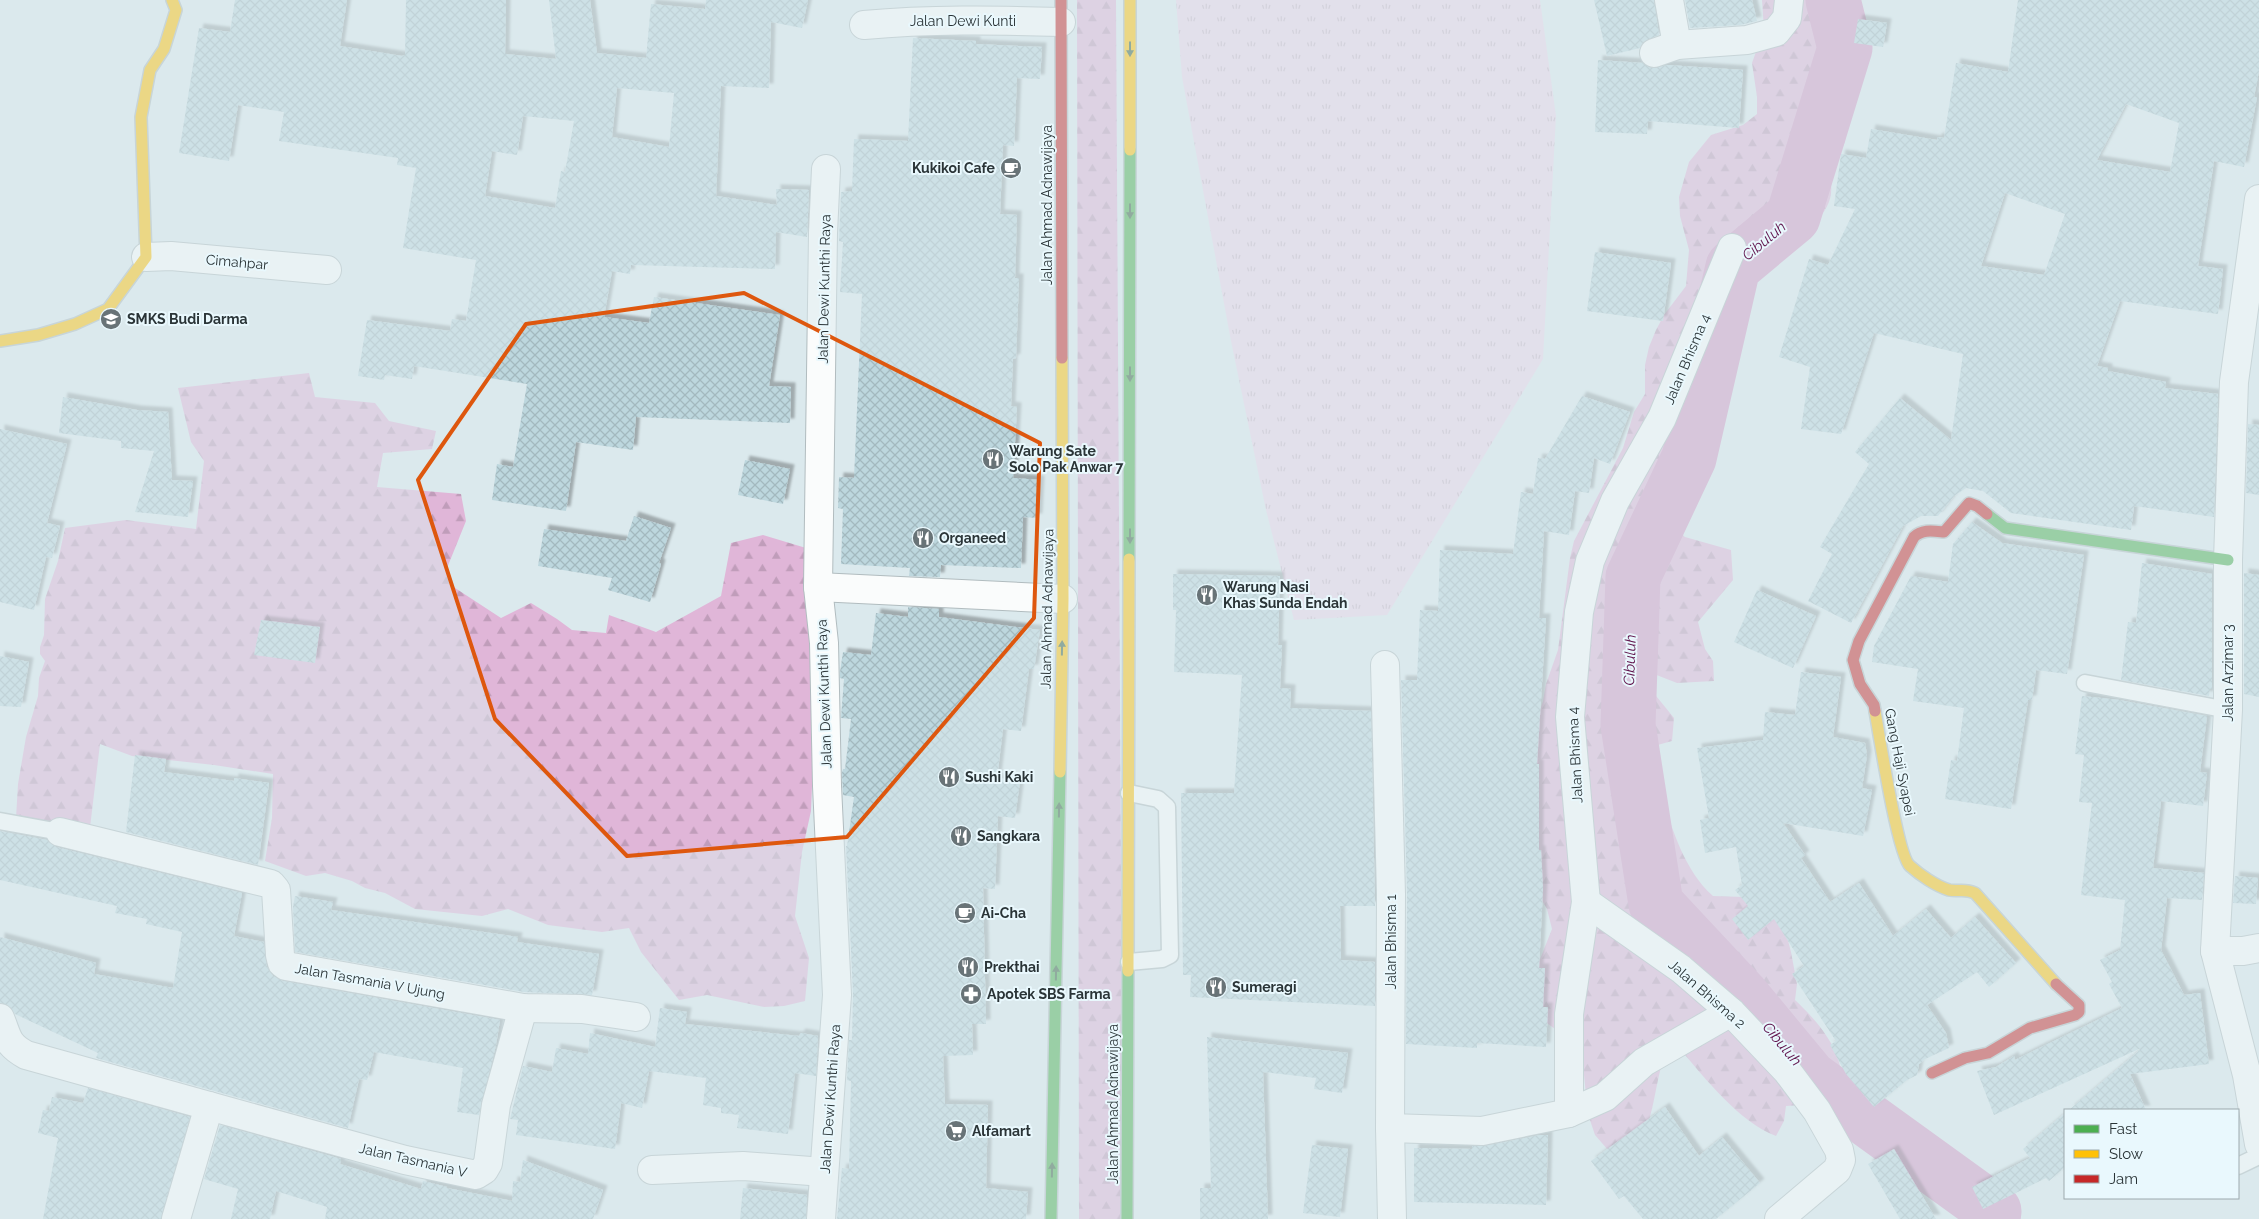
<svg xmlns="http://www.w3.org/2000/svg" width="2259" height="1219" font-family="Raleway,sans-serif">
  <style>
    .grass { fill: url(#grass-tufts) }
    .forest { fill: url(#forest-firs) }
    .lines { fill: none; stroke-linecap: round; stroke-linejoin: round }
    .river { stroke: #d39bc5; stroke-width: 55 }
    .building { fill: url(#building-cross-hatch); fill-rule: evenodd; filter: url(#shadow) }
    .lane-casing { stroke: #b1bcbf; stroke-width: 19 }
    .street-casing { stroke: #b1bcbf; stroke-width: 30 }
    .fast-casing { stroke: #b1bcbf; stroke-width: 14 }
    .slow-casing { stroke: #b1bcbf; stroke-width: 14 }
    .jam-casing { stroke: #b1bcbf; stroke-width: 14 }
    .lane { stroke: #fafcfc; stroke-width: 16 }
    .street { stroke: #fafcfc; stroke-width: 28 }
    .fast { stroke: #4caf50; stroke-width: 11 }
    .slow { stroke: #ffc107; stroke-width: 11 }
    .jam { stroke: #c62828; stroke-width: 11 }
    .oneway { fill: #365f40 }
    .marked { fill: none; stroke: #de570e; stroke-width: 4; stroke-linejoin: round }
    .labels { text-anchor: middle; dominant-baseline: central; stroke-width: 4; stroke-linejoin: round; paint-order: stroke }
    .street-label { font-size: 14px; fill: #2a3437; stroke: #e9f8fd }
    .poi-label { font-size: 14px; font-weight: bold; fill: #2a3437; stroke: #e9f8fd; text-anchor: start }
    .water-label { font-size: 15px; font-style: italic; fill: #61144d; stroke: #e9f8fd }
  </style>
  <defs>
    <pattern id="grass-tufts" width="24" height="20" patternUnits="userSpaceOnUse" patternTransform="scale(1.25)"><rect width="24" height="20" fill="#ecd5e9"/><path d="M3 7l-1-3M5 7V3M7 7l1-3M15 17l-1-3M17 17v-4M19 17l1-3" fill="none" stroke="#cbb7c8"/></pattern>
    <pattern id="forest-firs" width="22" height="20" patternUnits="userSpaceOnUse" patternTransform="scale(1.25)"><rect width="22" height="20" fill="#e0b6d8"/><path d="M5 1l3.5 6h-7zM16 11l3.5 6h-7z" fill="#c09dba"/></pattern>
    <pattern id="building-cross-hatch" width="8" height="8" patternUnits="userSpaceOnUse" patternTransform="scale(1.25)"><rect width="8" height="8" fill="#bdd7de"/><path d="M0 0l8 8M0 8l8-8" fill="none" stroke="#a3b9bf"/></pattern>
    <filter id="shadow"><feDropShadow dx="4.5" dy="-4.5" stdDeviation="1" flood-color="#0004"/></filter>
  </defs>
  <rect width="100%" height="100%" fill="#dbe9ed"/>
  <polygon class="grass" points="1176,0 1540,0 1556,116 1543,359 1387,615 1294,620 1266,510 1231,341 1182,77"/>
  <g class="forest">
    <polygon points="1077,0 1116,0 1123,1219 1079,1219"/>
    <path d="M1762 0H1839L1853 61 1851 94 1845 142 1829 173C1835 197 1829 206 1814 225L1781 211 1743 237 1736 271 1689 382 1717 397 1698 425 1686 450 1656 468 1649 518 1668 522 1685 537 1731 550 1733 580 1698 622 1705 649 1713 661 1714 681 1677 683 1631 665 1674 718 1672 741 1654 746C1653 757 1652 767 1653 777 1654 783 1658 789 1661 795 1673 830 1684 870 1713 896L1745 897 1774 917 1786 933 1791 952 1797 984 1795 1000C1815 1019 1843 1049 1841 1080 1840 1091 1837 1100 1833 1110L1817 1113 1802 1105 1786 1106 1784 1121 1776 1136C1739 1122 1705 1078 1679 1048L1664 1057C1656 1081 1655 1105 1646 1129L1608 1150 1595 1135 1588 1114 1584 1075 1579 1059 1570 1040 1540 1018 1531 982 1552 929 1547 909 1537 892 1523 763 1543 701 1546 684 1558 650 1570 558 1574 541 1623 448 1634 412 1645 394V365L1649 347 1656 330 1664 315 1686 286 1689 250 1680 216 1679 197 1689 162 1711 135 1743 125 1757 114V97L1752 63 1764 29Z"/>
    <polygon points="309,373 315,397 375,403 389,421 436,431 432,449 383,453 377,487 461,494 466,521 447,568 449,584 501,618 531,603 557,619 572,630 606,633 609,615 656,632 721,596 731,543 763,535 806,548 824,643 814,736 811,811 802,852 795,916 809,958 805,1001 784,1006 764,1007 707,995 679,1000 641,952 629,928 602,932 548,925 508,909 482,916 415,909 385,893 365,888 352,881 325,873 306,876 265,861 272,818 273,774 214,765 132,756 100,744 89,836 16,818 18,784 26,737 38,696 39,678 45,661 40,654 40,647 44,635 45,599 58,561 65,528 126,520 196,529 204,461 191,442 178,388"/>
  </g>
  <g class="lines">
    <polyline class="river" points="1833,0 1845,48 1793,217 1733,267 1689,458 1633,577 1628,725 1656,904 1742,996 1810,1078 1994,1211 1993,1219"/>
  </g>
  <g class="building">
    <path d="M235 0H347L340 46 402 56 405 55 406 0H506L505 54 556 59 549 0H590L597 53 646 58 651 4 705 9 706 0H808L802 28 771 22 769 88 721 86 716 196 777 205 776 189 809 190 807 237 776 232 775 269 631 265 630 274 612 271 604 317 649 323 654 297 780 315 769 386 791 387 790 423 636 417 633 450 576 442 566 511 492 500 497 464 513 467 527 384 414 366 412 379 385 375 384 380 358 376 367 320 450 331 452 319 466 321 476 260 403 248 416 168 397 165 398 158 279 141 284 112 238 105 229 161 179 153 199 28 230 32ZM617 88 674 93 669 147 612 137ZM523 116 574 121 565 172 561 171 555 208 485 196 492 151 517 155Z"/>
    <polygon points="1594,0 1654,0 1659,35 1643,42 1640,48 1607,56"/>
    <polygon points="1685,0 1752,0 1757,21 1740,25 1690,28"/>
    <path d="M2018 0H2259V71L2254 97H2257L2244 167 2214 161 2198 266 2223 269 2218 314 2120 301 2097 366 2108 368V371L2166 382 2165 388 2218 394 2214 517 2134 506 2131 530 2011 513 1983 491 1966 488 1954 496 1938 516H1921L1903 526 1851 623 1808 601 1832 554 1820 547 1869 464 1855 452 1900 398 1951 440 1963 354 1874 333 1841 434 1801 429 1810 367 1779 357 1809 259 1828 265 1855 209 1834 206 1841 154 1866 158 1871 129 1937 140 1938 137 1944 138 1956 63 2008 72ZM2126 104 2179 123 2170 172 2097 160ZM2005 193 2065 214 2044 275 1981 266Z"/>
    <polygon points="1858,19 1887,23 1883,47 1854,43"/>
    <polygon points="913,38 976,41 976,44 1042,47 1040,79 1017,78 1014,146 1003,145 1000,214 1017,215 1015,278 1019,278 1016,358 1013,359 1011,406 1017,407 1013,478 1040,480 1038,518 1023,517 1021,568 941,565 940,577 909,576 910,568 841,564 843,509 838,508 839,477 854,478 862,294 840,292 843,242 839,241 841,192 852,191 854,139 908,141"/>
    <polygon points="1598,60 1643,63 1652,68 1667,65 1743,70 1739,128 1648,121 1647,134 1595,132"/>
    <polygon points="1595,252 1671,263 1663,321 1587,311"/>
    <polygon points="1582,396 1630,412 1610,464 1594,458 1589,493 1575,491 1569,535 1544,531 1539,618 1546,618 1537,764 1539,764 1539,850 1541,850 1543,888 1539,968 1545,968 1543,1007 1548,1007 1546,1047 1477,1043 1477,1048 1406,1044 1407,894 1401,680 1417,680 1420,610 1438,611 1440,550 1513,554 1521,492 1533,494 1538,458 1545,459"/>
    <polygon points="63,397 137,410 168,412 172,480 193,481 188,517 135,512 154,451 121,448 121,441 59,433"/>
    <polygon points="2248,424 2259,425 2259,495 2246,493"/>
    <polygon points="0,429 67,444 47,523 60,526 52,558 46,557 34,610 0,602"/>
    <polygon points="745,460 790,469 783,504 738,495"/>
    <polygon points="634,516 671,528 659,563 661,564 650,602 608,590 612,578 538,566 544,529 626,541"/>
    <polygon points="1972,522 2002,543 2084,555 2067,674 2036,670 2032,700 2028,700 2011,809 1945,799 1951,760 1957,761 1964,708 1913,701 1918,669 1872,662 1874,646 1911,576 1948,582 1953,544"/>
    <polygon points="2142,563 2212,574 2212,689 2210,689 2209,696 2121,680 2128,622 2136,623"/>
    <polygon points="2244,573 2259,575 2259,697 2244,694"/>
    <polygon points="1173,574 1280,576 1278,645 1282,645 1280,688 1291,689 1290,708 1371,711 1375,906 1340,906 1341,960 1375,962 1375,1006 1190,997 1191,975 1183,975 1181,793 1234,793 1242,675 1174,672 1176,610 1173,610"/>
    <polygon points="1757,590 1816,616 1793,668 1734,642"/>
    <polygon points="908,607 939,609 939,617 1040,630 1034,669 1029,669 1021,731 1003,729 997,778 1020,781 1015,818 998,816 995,889 983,888 986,1024 972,1024 973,1055 943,1056 945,1104 988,1105 986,1188 1028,1192 1026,1219 837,1219 842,1168 849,1169 851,1081 847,1080 849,1040 852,1040 853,994 846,846 847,846 854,797 843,795 842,773 843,769 845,769 851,719 841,718 844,679 840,678 840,672 843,652 871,655 876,613 908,617"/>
    <polygon points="261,620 320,627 315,663 254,655"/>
    <polygon points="0,656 29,662 21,707 0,706"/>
    <polygon points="1801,672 1841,677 1833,737 1865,743 1867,755 1862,788 1872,790 1863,836 1783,823 1805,855 1801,858 1830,902 1859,883 1893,936 1926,909 1951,938 1975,917 2016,963 1989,987 1977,972 1927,1005 1946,1033 1949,1048 1925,1059 1919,1064 1917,1075 1907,1080 1874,1107 1846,1074 1830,1045 1836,1041 1792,974 1804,966 1774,919 1748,940 1732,919 1748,906 1735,890 1742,885 1736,847 1705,853 1700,820 1709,818 1697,748 1763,740 1765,712 1795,715"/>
    <polygon points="2082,696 2119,700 2207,716 2200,772 2207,773 2203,806 2161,801 2153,868 2204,873 2202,900 2167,898 2161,950 2184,995 2200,993 2209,1064 2130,1074 2146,1110 2069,1110 2140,1050 2139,1049 1994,1115 1977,1071 1996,1067 2014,1056 2015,1060 2122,1008 2109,984 2112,982 2100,960 2120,950 2125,900 2081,895 2092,803 2079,802 2084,755 2075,754"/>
    <polygon points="135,755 166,759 164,772 234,781 234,778 269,783 258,865 126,832"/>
    <polygon points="0,831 47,840 56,847 242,893 234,936 264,942 267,967 273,976 283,981 500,1020 496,1045 479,1115 457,1112 463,1068 374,1052 367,1080 359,1079 348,1128 96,1058 98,1053 15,1014 9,1006 0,1003 0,937 96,963 94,974 173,988 182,932 146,924 147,919 115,913 117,906 0,880"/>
    <polygon points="2235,876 2258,878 2256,904 2233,903"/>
    <polygon points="295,896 333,902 331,910 518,937 517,942 599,954 592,995 524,992 295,952 293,907"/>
    <polygon points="660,1008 687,1012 685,1024 799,1036 801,1033 818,1036 816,1076 795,1073 788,1134 737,1128 739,1115 721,1113 721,1108 703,1105 706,1078 649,1071 642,1108 621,1103 615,1149 516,1135 518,1120 510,1119 523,1066 552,1072 556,1048 588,1054 590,1033 655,1047"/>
    <polygon points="1207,1037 1348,1053 1342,1093 1314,1089 1316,1078 1263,1072 1268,1219 1200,1219 1200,1188 1211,1188"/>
    <polygon points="88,1088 190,1117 161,1219 43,1219 58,1138 38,1133 43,1110 49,1111 52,1097 83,1103"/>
    <polygon points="1665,1107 1699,1156 1722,1137 1760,1183 1716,1219 1643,1219 1624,1196 1619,1199 1591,1161"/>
    <polygon points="2065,1113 2065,1167 2049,1181 2046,1178 1983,1209 1972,1187 2030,1158 2023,1149"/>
    <polygon points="220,1125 341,1159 340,1164 421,1189 423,1181 447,1187 447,1188 512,1201 513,1181 520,1182 523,1160 603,1190 593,1219 325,1219 327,1207 276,1191 270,1219 231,1219 238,1189 204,1179"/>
    <polygon points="1540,1135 1548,1135 1546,1205 1414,1202 1414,1148 1472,1149 1472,1146 1485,1146"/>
    <polygon points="1312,1145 1348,1149 1340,1217 1303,1213"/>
    <polygon points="1894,1149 1936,1219 1900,1219 1868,1164"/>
    <polygon points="743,1188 807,1195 806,1219 740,1219"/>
  </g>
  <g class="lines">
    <g class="lane-casing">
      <g id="lane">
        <polyline points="2085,683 2228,710"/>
        <polyline points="0,821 60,832"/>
        <polyline points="1129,962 1162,959 1170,955 1167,807 1158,799 1129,793"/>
        <polyline points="2238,1166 2259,1156"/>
      </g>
    </g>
    <g class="street-casing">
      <g id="street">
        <polyline points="1669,0 1677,45"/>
        <path d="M864 25C930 19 995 20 1061 22"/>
        <polyline points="1654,53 1677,45 1747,40 1776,32 1787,18 1789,0"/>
        <polyline points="2259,199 2234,382 2228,560 2228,710 2215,951 2247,1075 2259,1144"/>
        <polyline points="146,257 171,256 327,270"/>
        <polyline points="818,587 1063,599"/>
        <polyline points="1385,665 1391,894 1390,1128 1392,1219"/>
        <polyline points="60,832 271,884 276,890 280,955 282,963 286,966 523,1008 582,1009 636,1017"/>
        <polyline points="1586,902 1681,969 1731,1012 1787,1071 1817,1111 1839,1150 1841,1160 1837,1170 1779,1219"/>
        <polyline points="2215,951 2243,951 2259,948"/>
        <path d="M0 1018C8 1037 6 1044 26 1055L209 1106"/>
        <polyline points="1569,1113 1605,1097 1644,1062 1731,1012"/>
        <polyline points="1390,1128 1482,1131 1569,1113 1569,1014 1586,902 1570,717 1579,612 1590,561 1615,501 1662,418 1732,248"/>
        <polyline points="652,1170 743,1166 824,1172"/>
        <polyline points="176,1219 209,1106 405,1160 476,1175 484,1170 488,1163 496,1105 523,1008"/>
        <polyline points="821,1219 837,995 827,786 824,643 818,587 823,233 826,169"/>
      </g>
    </g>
    <g class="fast-casing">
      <g id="fast">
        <polyline points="1987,514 2005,528 2228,560"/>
        <polyline points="1129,559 1130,150"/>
        <polyline points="1051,1219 1060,772"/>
        <polyline points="1127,1219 1128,971"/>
      </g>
    </g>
    <g class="slow-casing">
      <g id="slow">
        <polyline points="1130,150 1130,0"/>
        <polyline points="0,341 38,335 75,324 108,309 146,257 141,117 150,70 164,49 176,10 172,0"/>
        <path d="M1875 711C1879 734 1898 856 1910 866 1920 875 1936 886 1949 890 1959 892 1964 888 1975 893L2056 984"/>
        <polyline points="1060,772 1063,599 1062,358"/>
        <polyline points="1128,971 1129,559"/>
      </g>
    </g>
    <g class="jam-casing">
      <g id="jam">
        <polyline points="1061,0 1062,358"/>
        <path d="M1875 711 1874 705 1860 684 1853 660 1859 641 1914 537C1922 529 1933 531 1944 532L1969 503 1977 506 1987 514"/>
        <polyline points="1932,1073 1965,1058 1988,1053 2030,1028 2075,1015 2079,1012 2079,1005 2056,984"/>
      </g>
    </g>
    <use href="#lane" class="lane"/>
    <use href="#street" class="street"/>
    <use href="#fast" class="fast"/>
    <use href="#slow" class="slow"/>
    <use href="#jam" class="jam"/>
  </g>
  <defs><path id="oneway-solid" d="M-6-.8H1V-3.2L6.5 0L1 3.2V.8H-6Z" transform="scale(1.25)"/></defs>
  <g class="oneway">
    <use href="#oneway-solid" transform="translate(1130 49) rotate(90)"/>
    <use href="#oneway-solid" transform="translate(1130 211) rotate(90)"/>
    <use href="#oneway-solid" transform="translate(1130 374) rotate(90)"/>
    <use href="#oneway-solid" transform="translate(1130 536) rotate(90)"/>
    <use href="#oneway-solid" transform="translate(1062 648) rotate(-89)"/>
    <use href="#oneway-solid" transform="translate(1059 810) rotate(-89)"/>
    <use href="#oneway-solid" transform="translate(1056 973) rotate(-89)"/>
    <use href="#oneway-solid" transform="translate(1052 1170) rotate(-89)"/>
  </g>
  <path d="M0 0H2259V1219H0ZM744 293 1040 443 1034 618 847 837 627 856 495 719 418 480 526 324Z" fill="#dbe9ed" fill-opacity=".55" fill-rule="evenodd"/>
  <path class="marked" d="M744 293 1040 443 1034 618 847 837 627 856 495 719 418 480 526 324Z"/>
  <defs>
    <g id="cafe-disc" transform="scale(1.125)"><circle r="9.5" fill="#687377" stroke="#e9f8fd"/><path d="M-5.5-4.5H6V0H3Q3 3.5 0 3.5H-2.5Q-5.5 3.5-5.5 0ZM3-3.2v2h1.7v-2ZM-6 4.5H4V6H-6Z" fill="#fff"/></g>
    <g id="school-disc" transform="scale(1.125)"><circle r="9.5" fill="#687377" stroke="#e9f8fd"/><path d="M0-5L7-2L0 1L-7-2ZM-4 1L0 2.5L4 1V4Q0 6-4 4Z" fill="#fff"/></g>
    <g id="restaurant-disc" transform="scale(1.125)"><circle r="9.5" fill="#687377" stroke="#e9f8fd"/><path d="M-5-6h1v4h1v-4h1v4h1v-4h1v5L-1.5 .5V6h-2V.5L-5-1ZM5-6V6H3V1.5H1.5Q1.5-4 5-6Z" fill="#fff"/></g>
    <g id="pharmacy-disc" transform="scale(1.125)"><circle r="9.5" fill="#687377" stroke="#e9f8fd"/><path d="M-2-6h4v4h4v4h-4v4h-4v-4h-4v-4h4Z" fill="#fff"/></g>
    <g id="supermarket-disc" transform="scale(1.125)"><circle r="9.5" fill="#687377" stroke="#e9f8fd"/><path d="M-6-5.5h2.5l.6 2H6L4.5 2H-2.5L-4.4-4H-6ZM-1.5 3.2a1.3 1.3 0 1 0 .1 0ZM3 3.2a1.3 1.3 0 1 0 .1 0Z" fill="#fff"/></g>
  </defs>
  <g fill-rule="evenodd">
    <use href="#cafe-disc" x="1011" y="168"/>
    <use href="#school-disc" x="111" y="319"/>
    <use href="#restaurant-disc" x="993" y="459"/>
    <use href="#restaurant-disc" x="923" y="538"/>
    <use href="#restaurant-disc" x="1207" y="595"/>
    <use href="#restaurant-disc" x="949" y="777"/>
    <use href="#restaurant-disc" x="961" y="836"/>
    <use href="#cafe-disc" x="965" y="913"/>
    <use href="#restaurant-disc" x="968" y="967"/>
    <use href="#restaurant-disc" x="1216" y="987"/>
    <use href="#pharmacy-disc" x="971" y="994"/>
    <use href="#supermarket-disc" x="956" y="1131"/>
  </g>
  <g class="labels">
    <g class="street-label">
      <text x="963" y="21">Jalan Dewi Kunti</text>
      <text transform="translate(1047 205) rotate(-90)">Jalan Ahmad Adnawijaya</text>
      <text transform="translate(237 262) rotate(5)">Cimahpar</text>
      <text transform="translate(824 289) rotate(-89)">Jalan Dewi Kunthi Raya</text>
      <text transform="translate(1687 359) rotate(-67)">Jalan Bhisma 4</text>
      <text transform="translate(1047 609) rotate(-89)">Jalan Ahmad Adnawijaya</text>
      <text transform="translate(2228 673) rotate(-90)">Jalan Arzimar 3</text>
      <text transform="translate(824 694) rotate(-92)">Jalan Dewi Kunthi Raya</text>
      <text transform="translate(1575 755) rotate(-93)">Jalan Bhisma 4</text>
      <text transform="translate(1900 762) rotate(79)">Gang Haji Syapei</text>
      <text transform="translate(1391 942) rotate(-90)">Jalan Bhisma 1</text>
      <text transform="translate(370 981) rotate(10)">Jalan Tasmania V Ujung</text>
      <text transform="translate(1707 994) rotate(41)">Jalan Bhisma 2</text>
      <text transform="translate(830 1099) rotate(-86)">Jalan Dewi Kunthi Raya</text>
      <text transform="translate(1113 1104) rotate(-90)">Jalan Ahmad Adnawijaya</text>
      <text transform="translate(413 1160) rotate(13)">Jalan Tasmania V</text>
    </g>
    <g class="poi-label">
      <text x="995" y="168" text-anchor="end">Kukikoi Cafe</text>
      <text x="127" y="319">SMKS Budi Darma</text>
      <text x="1009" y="451">Warung Sate<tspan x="1009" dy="16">Solo Pak Anwar 7</tspan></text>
      <text x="939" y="538">Organeed</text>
      <text x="1223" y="587">Warung Nasi<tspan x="1223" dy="16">Khas Sunda Endah</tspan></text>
      <text x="965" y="777">Sushi Kaki</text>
      <text x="977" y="836">Sangkara</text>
      <text x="981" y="913">Ai-Cha</text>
      <text x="984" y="967">Prekthai</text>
      <text x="1232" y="987">Sumeragi</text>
      <text x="987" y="994">Apotek SBS Farma</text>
      <text x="972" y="1131">Alfamart</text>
    </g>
    <g class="water-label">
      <text transform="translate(1764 241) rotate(-40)">Cibuluh</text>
      <text transform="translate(1630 660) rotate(-88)">Cibuluh</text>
      <text transform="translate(1782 1044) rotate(50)">Cibuluh</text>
    </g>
  </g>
  <rect x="2064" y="1109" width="175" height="90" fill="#e9f8fd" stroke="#9daaae"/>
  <rect x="2074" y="1125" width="25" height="8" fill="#4caf50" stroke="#9daaae"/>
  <text x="2109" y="1134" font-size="15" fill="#2a3437">Fast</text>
  <rect x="2074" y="1150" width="25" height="8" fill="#ffc107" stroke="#9daaae"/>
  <text x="2109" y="1159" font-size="15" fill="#2a3437">Slow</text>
  <rect x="2074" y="1175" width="25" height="8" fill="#c62828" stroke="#9daaae"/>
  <text x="2109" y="1184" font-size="15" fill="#2a3437">Jam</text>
</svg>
